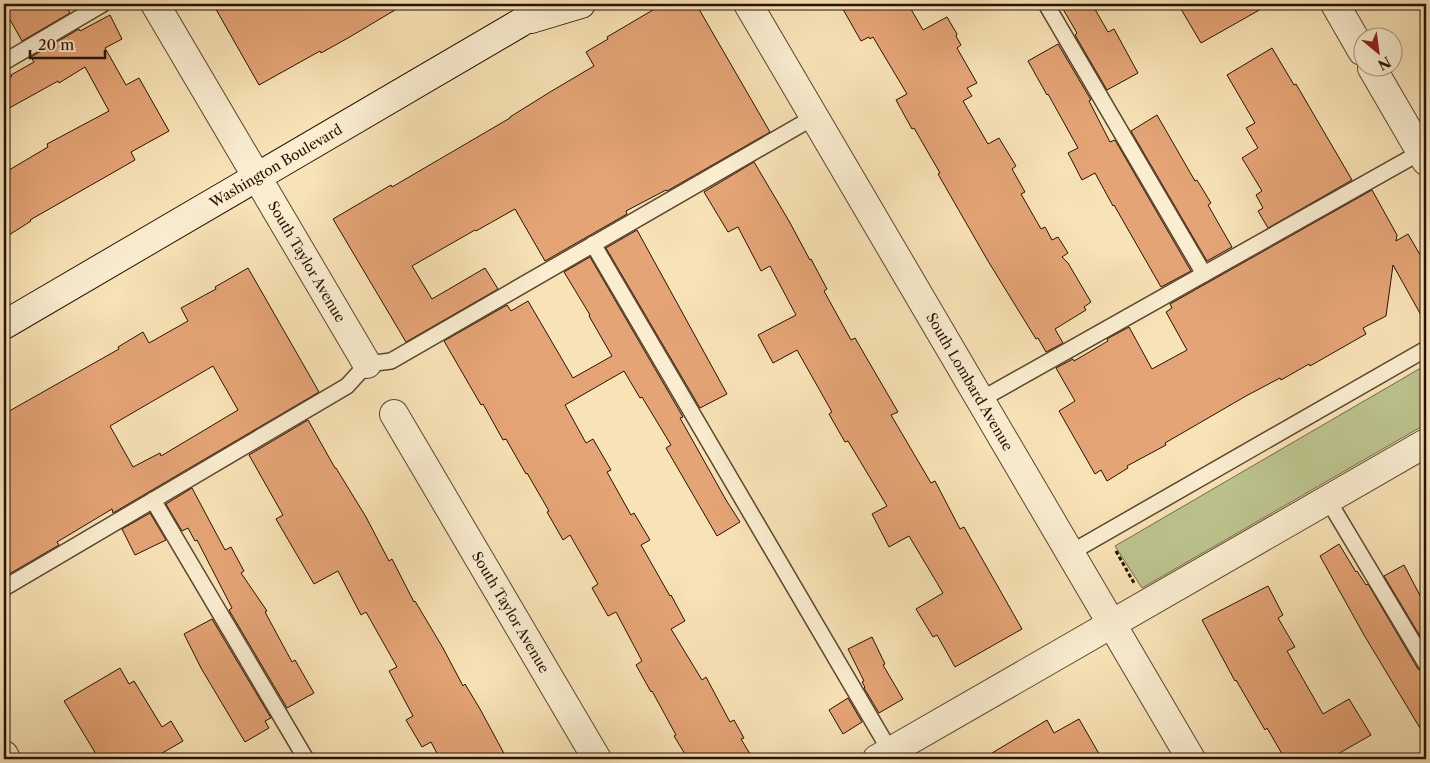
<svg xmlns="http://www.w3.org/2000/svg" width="1430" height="763" font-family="'Libre Caslon Text',serif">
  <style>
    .green { fill: #bdc48e; stroke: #726b48 }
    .building { fill: #e5a476; stroke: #271201; fill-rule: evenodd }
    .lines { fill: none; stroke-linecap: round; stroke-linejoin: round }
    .lane-casing { stroke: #5b462e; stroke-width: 18 }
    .street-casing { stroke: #5b462e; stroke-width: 30 }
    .secondary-casing { stroke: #271201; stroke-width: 30 }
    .path { stroke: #271201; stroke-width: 3; stroke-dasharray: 4 2.5; stroke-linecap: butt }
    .lane { stroke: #faedd0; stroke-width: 15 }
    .street { stroke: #faedd0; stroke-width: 28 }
    .secondary { stroke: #faedd0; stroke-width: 28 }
    .labels { text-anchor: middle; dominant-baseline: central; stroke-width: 4; stroke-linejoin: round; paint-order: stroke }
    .street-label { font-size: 14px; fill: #271201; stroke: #faedd0 }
  </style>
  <rect width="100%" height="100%" fill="#f8e3b6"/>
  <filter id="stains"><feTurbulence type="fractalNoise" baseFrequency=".004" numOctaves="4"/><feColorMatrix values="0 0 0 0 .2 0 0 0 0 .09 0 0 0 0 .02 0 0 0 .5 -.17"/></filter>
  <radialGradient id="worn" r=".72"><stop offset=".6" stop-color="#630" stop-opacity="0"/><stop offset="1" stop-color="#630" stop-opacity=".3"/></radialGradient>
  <polygon class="green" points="1426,365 1426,424 1142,588 1115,546"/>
  <g class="building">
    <polygon points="4,4 65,4 70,13 22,41 4,9"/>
    <polygon points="213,4 405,4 348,38 321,53 320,51 259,85"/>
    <polygon points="663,4 696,4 770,132 667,191 666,190 626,211 627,214 545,261 515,209 476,231 475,230 412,266 432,299 485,268 498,289 406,342 333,219 391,185 392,187 510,118 510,117 550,92 594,66 586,52 608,39 607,37"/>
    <polygon points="840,4 908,4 923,30 947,17 957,34 956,36 961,45 957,48 977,83 967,88 972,96 963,101 988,144 999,138 1016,166 1012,169 1025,192 1021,194 1041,229 1045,227 1052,240 1058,237 1068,253 1062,257 1068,263 1091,302 1084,307 1086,310 1055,329 1063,343 1046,352 1038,338 1036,339 988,261 938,174 940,173 914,128 912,129 896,100 907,94 873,37 870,39 869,37 861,41"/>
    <polygon points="1060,4 1092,4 1108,32 1114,29 1138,73 1107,90 1075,35 1077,33"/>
    <polygon points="1178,4 1270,4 1201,43"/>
    <polygon points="110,15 122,39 105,48 126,85 139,78 169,131 131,152 135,160 30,220 31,221 9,235 4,223 4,173 48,147 47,144 109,111 85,67 59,83 58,81 4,111 4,81 12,76 11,75 34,62 31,57 79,29 80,31"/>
    <polygon points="1058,44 1091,100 1089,101 1110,142 1115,140 1191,271 1161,287 1114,205 1113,206 1095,173 1082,180 1068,153 1078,148 1048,94 1047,95 1028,61"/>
    <polygon points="1272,48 1294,85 1296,84 1352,180 1268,228 1258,211 1263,208 1256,195 1262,191 1242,158 1258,148 1246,128 1255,123 1227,75"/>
    <polygon points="1157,115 1195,181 1197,180 1211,203 1208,205 1232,247 1207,261 1131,131"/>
    <polygon points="754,162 789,221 810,260 811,259 827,289 824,291 851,340 855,338 898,412 891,415 931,483 935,481 960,529 964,527 1022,629 955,667 937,635 933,637 916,609 943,593 909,536 889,547 872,514 887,506 848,441 845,442 829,414 832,412 797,350 773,363 758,335 796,315 770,266 761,271 738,227 728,232 704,192"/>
    <polygon points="1372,190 1397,235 1396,241 1408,234 1426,265 1426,324 1393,265 1386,316 1363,328 1366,334 1310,366 1309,364 1281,380 1280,378 1246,396 1165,443 1166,445 1127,466 1128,468 1107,481 1101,470 1095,474 1059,411 1075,401 1056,368 1073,359 1074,361 1108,341 1107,339 1129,327 1152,369 1187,350 1166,312 1172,308 1170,304"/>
    <polygon points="637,230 727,394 700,408 606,248"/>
    <polygon points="590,257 683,417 680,418 726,500 740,522 717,536 666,448 671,445 642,397 640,398 624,371 565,405 586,443 593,439 611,470 607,472 631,515 634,513 650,540 641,545 670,596 671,595 685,621 671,629 702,680 706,677 730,722 734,720 744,738 741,739 753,759 688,759 674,736 676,735 652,691 651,692 636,665 642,661 616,612 608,616 592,588 598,584 570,535 563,540 547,512 549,511 527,473 526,474 506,439 503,440 483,404 481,405 444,341 507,305 511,311 528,301 573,378 612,356 589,316 590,315 564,272"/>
    <path d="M248 268 319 392 113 513 112 509 57 542 59 545 4 577V414L119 349 118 347 143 332 149 343 188 321 181 308 216 289 215 287ZM213 366 238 410 161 456 160 453 133 467 110 426Z"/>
    <polygon points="308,420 335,468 336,468 366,517 389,561 392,559 414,602 415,601 443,648 463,686 465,684 480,709 507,759 440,759 431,742 422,747 406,720 413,716 389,671 397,667 366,612 361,615 338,571 314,584 276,519 283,515 249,455"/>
    <polygon points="192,488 225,550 231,547 244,571 241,573 267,611 265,612 292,662 295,660 314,693 287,708 229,610 232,608 197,540 195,541 188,528 182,531 166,504"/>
    <polygon points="150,513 166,540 135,555 122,529"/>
    <polygon points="1339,544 1356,572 1357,571 1366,585 1368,584 1418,669 1422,672 1426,673 1426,738 1364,635 1320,556"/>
    <polygon points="1404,565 1426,607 1426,646 1384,576"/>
    <polygon points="1268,586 1283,615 1278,618 1295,647 1287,651 1323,714 1349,699 1371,735 1329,759 1285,759 1267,728 1265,730 1236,680 1235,681 1202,620"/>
    <polygon points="212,619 271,718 265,721 269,728 245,742 201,668 184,634"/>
    <polygon points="872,637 885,664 883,665 903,699 879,713 864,688 865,687 862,682 864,681 848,649"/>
    <polygon points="120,668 129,684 134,681 162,727 171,721 183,741 152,759 99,759 64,701"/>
    <polygon points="848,698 862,722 843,734 829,710"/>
    <polygon points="1079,719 1102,759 982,759 1047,720 1054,733"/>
  </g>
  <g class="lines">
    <g class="lane-casing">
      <g id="lane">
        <polyline points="1046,4 1204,274"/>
        <polyline points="4,62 103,4"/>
        <polyline points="593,244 893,756"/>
        <polyline points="980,400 1421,152"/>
        <polyline points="153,500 306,759"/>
        <polyline points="1328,500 1426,664"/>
        <polyline points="1070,553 1426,349"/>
        <polyline points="4,588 347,386 367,364 391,361 814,117"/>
      </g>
    </g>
    <g class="street-casing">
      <g id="street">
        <path id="s1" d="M155 4 367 364"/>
        <path id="s2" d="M748 4 1191 759"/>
        <polyline points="1335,4 1362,51"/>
        <polyline points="1372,68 1426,161"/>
        <path id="s3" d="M394 414 597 759"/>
        <polyline points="4,755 6,759"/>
        <polyline points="877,759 1426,443"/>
      </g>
    </g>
    <g class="secondary-casing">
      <g id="secondary">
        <polyline points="531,19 581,4"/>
        <path id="s4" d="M4 325 520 23 547 4"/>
      </g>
    </g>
    <polyline class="path" points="1116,551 1134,583"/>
    <use href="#lane" class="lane"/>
    <use href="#street" class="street"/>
    <use href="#secondary" class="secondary"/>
  </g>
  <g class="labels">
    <g class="street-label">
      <text stroke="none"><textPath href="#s4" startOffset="315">Washington Boulevard</textPath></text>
      <text stroke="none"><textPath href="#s1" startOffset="299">South Taylor Avenue</textPath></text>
      <text stroke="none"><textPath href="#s2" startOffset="438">South Lombard Avenue</textPath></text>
      <text stroke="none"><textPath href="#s3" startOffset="230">South Taylor Avenue</textPath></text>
    </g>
  </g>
  <rect width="1430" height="763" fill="none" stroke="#f8e3b6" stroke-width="20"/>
  <rect x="5" y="5" width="1420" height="753" fill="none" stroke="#271201" stroke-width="2.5"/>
  <rect x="10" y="10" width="1410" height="743" fill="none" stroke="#271201"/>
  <g transform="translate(1378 52) rotate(151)"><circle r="24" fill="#faedd0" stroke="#a6957d"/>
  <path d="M0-4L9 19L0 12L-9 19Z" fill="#8f2418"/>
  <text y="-8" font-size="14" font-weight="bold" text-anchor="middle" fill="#271201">N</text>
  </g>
  <path d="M30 50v8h75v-8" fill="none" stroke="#271201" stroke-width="2.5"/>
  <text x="38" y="50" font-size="15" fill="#271201" stroke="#faedd0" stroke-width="4" paint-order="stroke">20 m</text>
  <rect width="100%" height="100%" filter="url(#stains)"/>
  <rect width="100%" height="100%" fill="url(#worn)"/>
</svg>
